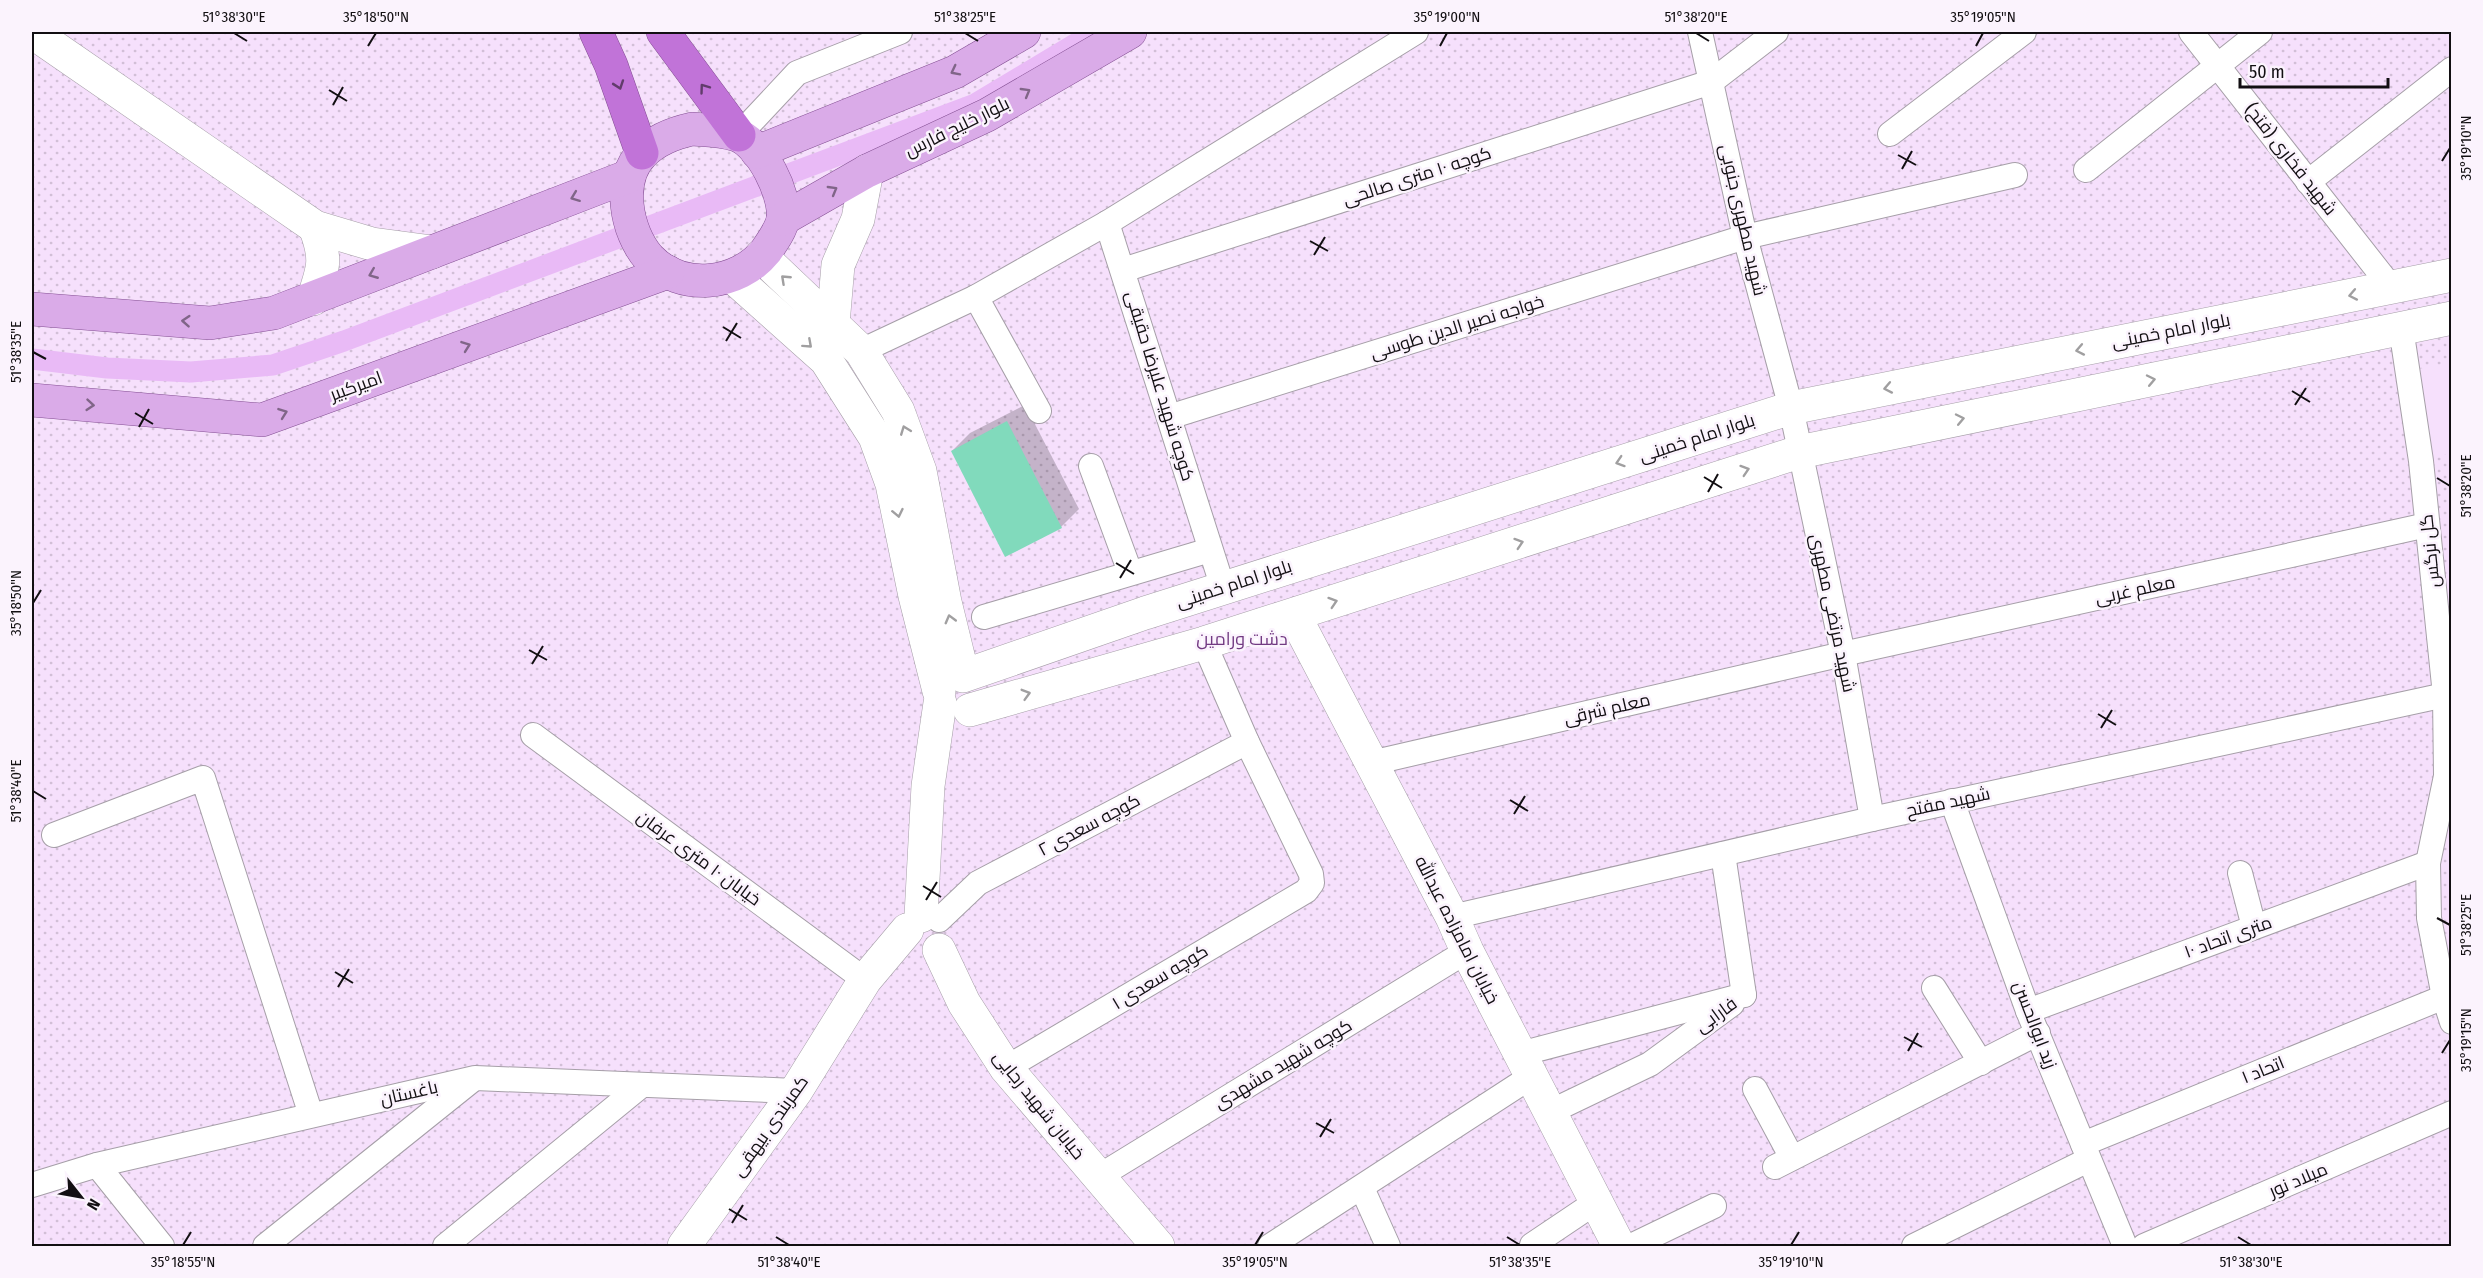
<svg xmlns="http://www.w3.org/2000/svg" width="2483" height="1278" font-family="'Fira Sans Condensed',Cairo,sans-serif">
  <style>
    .park { fill: url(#park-dots) }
    .pitch { fill: #f6e0fc }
    .shadow { fill: #0003 }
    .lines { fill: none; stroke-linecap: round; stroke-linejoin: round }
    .canal { stroke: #e9baf6; stroke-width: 21 }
    .building { fill: #81dabc }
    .street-casing { stroke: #a69fa8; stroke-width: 26 }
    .secondary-casing { stroke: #a69fa8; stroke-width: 34 }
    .primary-casing { stroke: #845093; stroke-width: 34 }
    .highway-casing { stroke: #845093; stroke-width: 34 }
    .street { stroke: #fff; stroke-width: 24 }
    .secondary { stroke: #fff; stroke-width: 33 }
    .primary { stroke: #daabe8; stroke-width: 33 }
    .highway { stroke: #c173d8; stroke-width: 33 }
    .oneway { stroke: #806588 }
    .oneway2 { stroke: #613c6b }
    .oneway3 { stroke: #a09fa0 }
    .ticks { fill: none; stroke: #120f12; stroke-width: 2 }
    .labels { text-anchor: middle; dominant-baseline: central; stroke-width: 5; stroke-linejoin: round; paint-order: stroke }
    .street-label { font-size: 18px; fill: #120f12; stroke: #fbf3fd }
    .park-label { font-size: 18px; fill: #723a82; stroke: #fbf3fd }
    .neatline { fill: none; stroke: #120f12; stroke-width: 2 }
    .ticks-label { font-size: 15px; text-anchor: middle; fill: #120f12 }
  </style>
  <defs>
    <pattern id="park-dots" width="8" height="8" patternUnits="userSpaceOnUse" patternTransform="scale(1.5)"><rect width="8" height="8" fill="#f6e0fc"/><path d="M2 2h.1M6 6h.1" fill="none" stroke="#d2bfd7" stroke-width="1.8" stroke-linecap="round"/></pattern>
  </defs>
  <rect width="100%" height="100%" fill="#fbf3fd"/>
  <rect class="park" x="32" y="32" width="2419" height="1214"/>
  <polygon class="pitch" points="2451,363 2451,453 2433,457 2418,369"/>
  <polygon class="shadow" points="1025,405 1079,509 1061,527 952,451 970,433"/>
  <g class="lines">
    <polyline class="canal" points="32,359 107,368 191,372 273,365 344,341 975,104 1095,32"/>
  </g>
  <polygon class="building" points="1007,421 1062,528 1005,557 951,451"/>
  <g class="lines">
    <g class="street-casing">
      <g id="street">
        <polyline points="1700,32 1745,237 1791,408 1843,654 1872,819"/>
        <polyline points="2191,32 2391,287"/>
        <polyline points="1890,134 2024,32"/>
        <polyline points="739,135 797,73 900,32"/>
        <polyline points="2086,170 2260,32"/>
        <polyline points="2308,182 2452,69"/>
        <polyline points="1107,223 1223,588"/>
        <polyline points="1123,270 1711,82 1776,32"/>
        <polyline points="976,297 1039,411"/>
        <polyline points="2401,328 2421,461 2445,695 2446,776 2428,863 2429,918 2444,997 2452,1022"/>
        <polyline points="861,351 976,297 1107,223 1416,32"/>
        <polyline points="1169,417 1745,237 2015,175"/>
        <polyline points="1091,466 1130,572"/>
        <polyline points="984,617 1210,550"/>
        <polyline points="533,735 865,980"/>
        <polyline points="1371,763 1843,654 2427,525"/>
        <polyline points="1952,801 2028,1011 2125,1246"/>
        <polyline points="54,835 203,778 311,1115"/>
        <polyline points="1723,854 1744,995"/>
        <polyline points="2240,873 2254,927"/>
        <polyline points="1452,917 1872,819 2445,695"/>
        <polyline points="939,920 978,883 1247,742"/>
        <polyline points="1934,988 1981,1063"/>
        <polyline points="2028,1011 2428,863"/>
        <polyline points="1520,1054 1744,995"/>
        <polyline points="1006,1068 1306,891 1312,883 1311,874 1247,742 1204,643"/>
        <polyline points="1755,1089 1792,1158"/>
        <polyline points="1550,1112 1650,1064 1732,1004"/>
        <polyline points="2083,1144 2444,997"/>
        <polyline points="97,1165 162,1246"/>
        <polyline points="1775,1167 2038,1033"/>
        <polyline points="1098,1177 1467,951"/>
        <polyline points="32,1185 97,1165 475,1078 796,1091"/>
        <polyline points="1362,1188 1388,1246"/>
        <polyline points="1532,1245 1596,1202"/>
        <polyline points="265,1246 471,1081"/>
        <polyline points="445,1246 642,1085"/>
        <polyline points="1270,1246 1532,1076"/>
        <polyline points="1631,1246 1714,1206"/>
        <polyline points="1914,1246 2088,1160"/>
        <polyline points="2144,1246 2452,1113"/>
      </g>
    </g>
    <g class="secondary-casing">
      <g id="secondary">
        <polyline points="32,32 315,227 372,244 432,252"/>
        <polyline points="761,256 861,351 898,411 920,471 945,602 963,676 1145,613 1791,408 2452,275"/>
        <polyline points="733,277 826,360 875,437 892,484 915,596 939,691"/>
        <path d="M313 299C324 268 327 258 315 227"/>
        <polyline points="833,324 838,265 858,219 867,171"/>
        <polyline points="1294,615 1452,917 1467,951 1619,1246"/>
        <polyline points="970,710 1204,643 1799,452 2452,318"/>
        <polyline points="921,916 928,786 940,703"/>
        <polyline points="939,950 964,1003 1006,1068 1158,1246"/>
        <polyline points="684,1246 796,1091 865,980 907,930"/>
      </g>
    </g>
    <g class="primary-casing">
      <g id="primary">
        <path d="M692 129C707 130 722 130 737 135 761 144 786 194 783 219 781 230 772 242 766 251 738 286 681 292 649 258 626 232 616 179 643 153 656 140 674 133 692 129Z"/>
        <polyline points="757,152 955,72 1024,32"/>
        <polyline points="783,219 867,171 987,115 1130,32"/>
        <polyline points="32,309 210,323 274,313 629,176"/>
        <polyline points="32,400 262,420 668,272"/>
      </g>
    </g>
    <g class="highway-casing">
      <g id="highway">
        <polyline points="596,32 611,65 642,153"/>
        <polyline points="663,32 739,135"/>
      </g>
    </g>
    <use href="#street" class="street"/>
    <use href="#secondary" class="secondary"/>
    <use href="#primary" class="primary"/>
    <use href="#highway" class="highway"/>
  </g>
  <defs><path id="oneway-chevron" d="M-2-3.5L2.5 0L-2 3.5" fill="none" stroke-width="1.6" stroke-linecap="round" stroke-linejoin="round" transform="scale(1.5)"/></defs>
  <g class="oneway">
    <use href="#oneway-chevron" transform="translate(955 71) rotate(153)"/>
    <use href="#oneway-chevron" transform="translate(1026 92) rotate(-30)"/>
    <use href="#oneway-chevron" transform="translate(833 190) rotate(-30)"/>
    <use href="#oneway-chevron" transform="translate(575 197) rotate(159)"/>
    <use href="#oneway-chevron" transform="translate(373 274) rotate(158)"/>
    <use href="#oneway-chevron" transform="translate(186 321) rotate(-176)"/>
    <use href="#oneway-chevron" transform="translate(466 346) rotate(-20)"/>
    <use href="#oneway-chevron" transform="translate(90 405) rotate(5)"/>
    <use href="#oneway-chevron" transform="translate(283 413) rotate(-20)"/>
  </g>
  <g class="oneway2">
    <use href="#oneway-chevron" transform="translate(619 85) rotate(71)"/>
    <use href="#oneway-chevron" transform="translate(704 88) rotate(-126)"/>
  </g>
  <g class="oneway3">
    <use href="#oneway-chevron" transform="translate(785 279) rotate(-137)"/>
    <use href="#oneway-chevron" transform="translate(2353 295) rotate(169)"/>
    <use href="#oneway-chevron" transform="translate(808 344) rotate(42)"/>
    <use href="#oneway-chevron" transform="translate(2080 350) rotate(169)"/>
    <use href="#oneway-chevron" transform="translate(2151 380) rotate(-12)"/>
    <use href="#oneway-chevron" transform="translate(1888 388) rotate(169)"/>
    <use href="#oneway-chevron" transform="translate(1960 419) rotate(-12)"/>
    <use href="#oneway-chevron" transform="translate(905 430) rotate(-111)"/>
    <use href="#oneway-chevron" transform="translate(1620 462) rotate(162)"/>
    <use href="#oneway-chevron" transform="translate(1745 470) rotate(-18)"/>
    <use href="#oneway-chevron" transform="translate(898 513) rotate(78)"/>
    <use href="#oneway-chevron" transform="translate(1519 543) rotate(-18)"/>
    <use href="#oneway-chevron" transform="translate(1333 602) rotate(-18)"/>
    <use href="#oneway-chevron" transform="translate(950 619) rotate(-105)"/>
    <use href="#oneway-chevron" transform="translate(1026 694) rotate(-16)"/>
  </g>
  <path class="ticks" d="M234 33 247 41M965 33 978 41M1696 33 1709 41M368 46 376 33M1440 46 1447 33M1976 46 1983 33M329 90 347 101M333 105 343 87M1898 155 1916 165M2442 161 2450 148M1902 169 1912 151M1310 241 1328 251M1314 255 1325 237M723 327 741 338M726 341 737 323M33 352 46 359M2292 391 2310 402M2295 405 2306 388M135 413 153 424M139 427 149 409M1704 477 1722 488M2437 478 2450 486M1708 492 1718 474M1116 563 1134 574M1120 578 1131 560M33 603 41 590M529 650 547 660M532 664 543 646M2098 714 2116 725M2101 728 2112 710M33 791 46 799M1510 800 1528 811M1514 814 1525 796M923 886 941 897M926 900 937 882M2437 918 2450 925M335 972 353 983M338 987 349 969M1904 1037 1922 1047M1908 1051 1918 1033M2442 1053 2450 1040M1316 1123 1334 1133M1320 1137 1331 1119M729 1209 747 1220M732 1223 743 1205M776 1237 789 1245M1507 1237 1520 1245M2238 1237 2251 1245M183 1245 191 1232M1255 1245 1263 1232M1791 1245 1799 1232"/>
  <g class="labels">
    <g class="street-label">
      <text transform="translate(957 127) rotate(-26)">بلوار خلیج فارس</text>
      <text transform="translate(2291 159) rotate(52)">شهید فخاری (فتح)</text>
      <text transform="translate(1417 176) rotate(-18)">کوچه ۱۰ متری صالحی</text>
      <text transform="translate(1743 220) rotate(77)">شهید مطهری جنوبی</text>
      <text transform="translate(1457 327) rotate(-17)">خواجه نصیر الدین طوسی</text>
      <text transform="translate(2171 331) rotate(-11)">بلوار امام خمینی</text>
      <text transform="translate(356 386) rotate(-20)">امیرکبیر</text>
      <text transform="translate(1160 386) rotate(73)">کوچه شهید علیرضا حقیقی</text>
      <text transform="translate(1697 438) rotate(-18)">بلوار امام خمینی</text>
      <text transform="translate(2430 551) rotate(-96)">گل نرگس</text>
      <text transform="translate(1234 584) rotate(-18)">بلوار امام خمینی</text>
      <text transform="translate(2135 590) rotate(-12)">معلم غربی</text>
      <text transform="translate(1833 613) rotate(78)">شهید مرتضی مطهری</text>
      <text transform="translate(1607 709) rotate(-13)">معلم شرقی</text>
      <text transform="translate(1948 802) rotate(-12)">شهید مفتح</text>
      <text transform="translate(1089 825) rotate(-28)">کوچه سعدی ۲</text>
      <text transform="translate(699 858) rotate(36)">خیابان ۱۰ متری عرفان</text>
      <text transform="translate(1457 930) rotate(63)">خیابان امامزاده عبدالله</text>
      <text transform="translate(2228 937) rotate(-20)">۱۰ متری اتحاد</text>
      <text transform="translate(1160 977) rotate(-31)">کوچه سعدی ۱</text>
      <text transform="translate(1716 1015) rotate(-36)">فارابی</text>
      <text transform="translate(2035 1025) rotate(69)">زید ابوالحسن</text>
      <text transform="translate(1283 1064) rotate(-31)">کوچه شهید مشهدی</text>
      <text transform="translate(2263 1070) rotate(-22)">اتحاد ۱</text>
      <text transform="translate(409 1093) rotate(-13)">باغستان</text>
      <text transform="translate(1039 1105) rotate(51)">خیابان شهید رجایی</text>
      <text transform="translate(770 1126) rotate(-55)">کمربندی بیهقی</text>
      <text transform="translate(2298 1180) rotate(-23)">میلاد نور</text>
    </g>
    <g class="park-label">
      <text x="1242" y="639">دشت ورامین</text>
    </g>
  </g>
  <rect width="2483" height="1278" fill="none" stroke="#fbf3fd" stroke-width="66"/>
  <g transform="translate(81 1197) rotate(121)" stroke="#fbf3fd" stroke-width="4.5" paint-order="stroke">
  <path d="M0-4.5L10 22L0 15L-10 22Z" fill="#120f12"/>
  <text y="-9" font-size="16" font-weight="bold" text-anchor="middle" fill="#120f12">N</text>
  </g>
  <path d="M2240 78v9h148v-9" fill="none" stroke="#120f12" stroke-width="3"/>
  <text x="2249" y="78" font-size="18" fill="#120f12" stroke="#fbf3fd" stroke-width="4.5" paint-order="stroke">50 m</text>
  <rect x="33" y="33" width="2417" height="1212" class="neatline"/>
  <g class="ticks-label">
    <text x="234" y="22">51°38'30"E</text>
    <text x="376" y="22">35°18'50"N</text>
    <text x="965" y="22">51°38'25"E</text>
    <text x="1447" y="22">35°19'00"N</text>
    <text x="1696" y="22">51°38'20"E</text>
    <text x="1983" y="22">35°19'05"N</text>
    <text transform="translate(2466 148) rotate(-90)" y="5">35°19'10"N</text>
    <text transform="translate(16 352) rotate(-90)" y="5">51°38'35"E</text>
    <text transform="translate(2466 486) rotate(-90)" y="5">51°38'20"E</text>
    <text transform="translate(16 603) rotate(-90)" y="5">35°18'50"N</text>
    <text transform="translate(16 791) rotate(-90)" y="5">51°38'40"E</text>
    <text transform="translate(2466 925) rotate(-90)" y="5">51°38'25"E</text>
    <text transform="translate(2466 1040) rotate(-90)" y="5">35°19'15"N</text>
    <text x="183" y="1267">35°18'55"N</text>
    <text x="789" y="1267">51°38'40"E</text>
    <text x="1255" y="1267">35°19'05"N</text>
    <text x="1520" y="1267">51°38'35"E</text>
    <text x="1791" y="1267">35°19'10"N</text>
    <text x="2251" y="1267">51°38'30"E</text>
  </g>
</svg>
